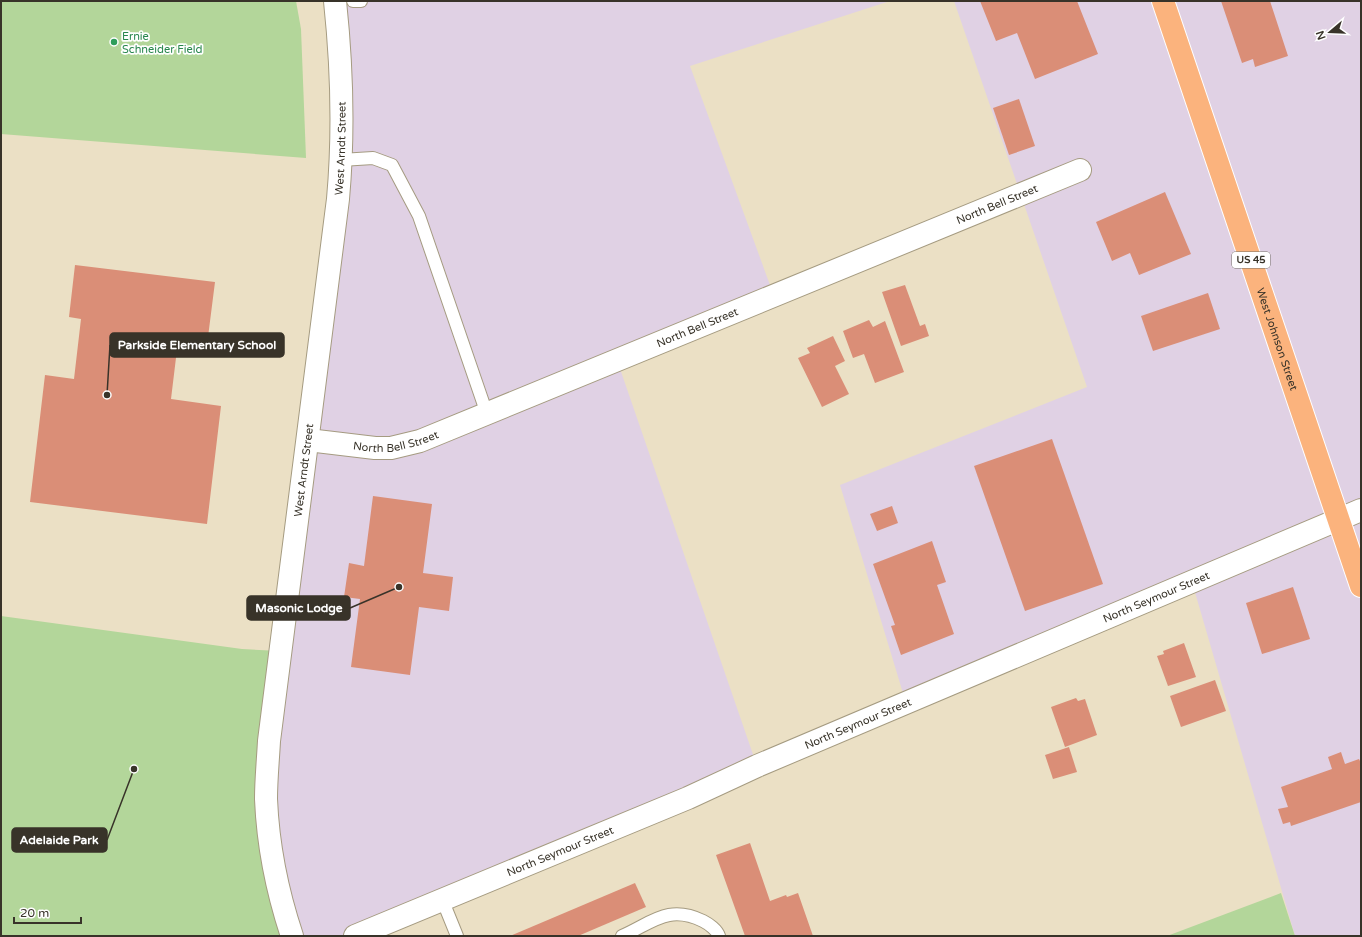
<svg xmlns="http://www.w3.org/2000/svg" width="1362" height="937" font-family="'Varela Round',sans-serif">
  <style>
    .commercial { fill: #e0d1e4 }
    .green { fill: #b3d69a }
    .building { fill: #da8e77 }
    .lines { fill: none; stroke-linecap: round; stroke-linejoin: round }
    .lane-casing { stroke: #a59b81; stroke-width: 14 }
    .street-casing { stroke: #a59b81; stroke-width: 24 }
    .primary-casing { stroke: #fff; stroke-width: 24 }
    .lane { stroke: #fff; stroke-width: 12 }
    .street { stroke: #fff; stroke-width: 22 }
    .primary { stroke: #fbb37d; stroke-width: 22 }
    .leisure-dot { fill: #2e9e5b; stroke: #fff; stroke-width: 1.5 }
    .labels { text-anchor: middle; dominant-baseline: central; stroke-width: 3.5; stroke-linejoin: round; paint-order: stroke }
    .shield { fill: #fff; stroke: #747069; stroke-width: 1 }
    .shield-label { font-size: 10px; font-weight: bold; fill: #383329 }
    .leisure-label { font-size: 11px; fill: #27864d; stroke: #fff; text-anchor: start }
    .street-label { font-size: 11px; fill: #383329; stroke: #fff }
    .leader { fill: none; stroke: #383329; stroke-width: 1.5 }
    .callout-dot { fill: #383329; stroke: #fff; stroke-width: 1.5 }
    .callout { fill: #383329; stroke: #383329; stroke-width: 1.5 }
    .callout-label { font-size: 12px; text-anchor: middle; font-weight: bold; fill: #fff }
  </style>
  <rect width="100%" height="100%" fill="#ebe0c5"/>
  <g class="commercial">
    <polygon points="335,1 890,1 690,66 774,296 617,360 757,766 355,936 292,936 269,839 328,283"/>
    <polygon points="954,1 1361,1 1361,936 1295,936 1192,582 906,703 840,485 1087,387"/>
  </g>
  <g class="green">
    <polygon points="1,1 296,1 301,29 306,158 1,134"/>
    <polygon points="1,616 242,649 280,651 269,741 292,936 1,936"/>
    <polygon points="1281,893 1295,936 1167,936"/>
  </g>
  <g class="building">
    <polygon points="980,1 1077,1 1098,54 1035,79 1017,33 996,41"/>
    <polygon points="1221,1 1270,1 1288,56 1255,67 1253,59 1242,63"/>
    <polygon points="1019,99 1035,146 1009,155 993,108"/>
    <polygon points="1165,192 1191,254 1139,275 1130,253 1112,261 1096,222"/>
    <polygon points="75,265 215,282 208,337 179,333 171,399 221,406 207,524 30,502 45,375 74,379 81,319 69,317"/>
    <polygon points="905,285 920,326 925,324 929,336 901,346 882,292"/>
    <polygon points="1208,293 1220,329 1153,351 1141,316"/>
    <polygon points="869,320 873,327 885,321 904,372 875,383 864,354 853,358 843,331"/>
    <polygon points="833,336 845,361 835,366 849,394 822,407 798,358 810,353 807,348"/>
    <polygon points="1052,439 1103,584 1025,611 974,466"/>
    <polygon points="373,496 432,504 423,573 453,577 449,611 419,607 410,675 351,667 360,599 344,597 349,563 364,566"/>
    <polygon points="892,506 898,523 877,531 870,514"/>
    <polygon points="932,541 946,582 937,585 954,634 901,655 891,626 895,625 873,564"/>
    <polygon points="1293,587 1310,639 1262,654 1246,603"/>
    <polygon points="1184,643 1196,677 1168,686 1157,656 1164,654 1163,651"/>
    <polygon points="1215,680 1226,711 1181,727 1170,696"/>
    <polygon points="1076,698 1078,701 1085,699 1097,735 1065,747 1051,707"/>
    <polygon points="1069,747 1077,772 1053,779 1045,755"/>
    <polygon points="1341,752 1345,764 1359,759 1361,763 1361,802 1291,826 1290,822 1283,824 1278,809 1288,807 1281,787 1332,769 1328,757"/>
    <polygon points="750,843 770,901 786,895 787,897 798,893 813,936 745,936 716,855"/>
    <polygon points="635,883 646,907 578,936 510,936"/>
  </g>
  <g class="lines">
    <g class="lane-casing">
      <g id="lane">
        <polyline points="353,1 361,1"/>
        <polyline points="341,160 373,158 392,165 419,216 487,414"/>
        <polyline points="442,899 457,936"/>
        <path d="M622 936C652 923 668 904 703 921 709 924 717 930 719 936"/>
      </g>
    </g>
    <g class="street-casing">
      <g id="street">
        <path id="s1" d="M308 440 375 448H391L420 441 1080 170"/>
        <path id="s2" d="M292 936C277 891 268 846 266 799 266 780 268 760 269 741L338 199C344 132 342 67 335 1"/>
        <path id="s3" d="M355 936 688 798 757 766 1361 510"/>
      </g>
    </g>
    <g class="primary-casing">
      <g id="primary">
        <path id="s4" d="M1163 1 1361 586"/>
      </g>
    </g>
    <use href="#lane" class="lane"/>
    <use href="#street" class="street"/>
    <use href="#primary" class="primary"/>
  </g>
  <circle class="leisure-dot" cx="114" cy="42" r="4"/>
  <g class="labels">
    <rect class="shield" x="1232" y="252" width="38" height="16" rx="3"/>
    <g class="shield-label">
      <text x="1251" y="260">US 45</text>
    </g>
    <g class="leisure-label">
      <text x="122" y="36">Ernie<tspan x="122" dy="13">Schneider Field</tspan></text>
    </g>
    <g class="street-label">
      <text stroke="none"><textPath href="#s2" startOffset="795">West Arndt Street</textPath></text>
      <text stroke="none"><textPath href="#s1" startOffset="737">North Bell Street</textPath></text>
      <text stroke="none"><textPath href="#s1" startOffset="413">North Bell Street</textPath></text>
      <text stroke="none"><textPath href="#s4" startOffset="357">West Johnson Street</textPath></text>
      <text stroke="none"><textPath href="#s1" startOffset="89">North Bell Street</textPath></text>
      <text stroke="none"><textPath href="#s2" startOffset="471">West Arndt Street</textPath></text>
      <text stroke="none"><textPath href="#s3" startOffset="870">North Seymour Street</textPath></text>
      <text stroke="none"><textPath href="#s3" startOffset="546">North Seymour Street</textPath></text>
      <text stroke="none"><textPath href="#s3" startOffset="222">North Seymour Street</textPath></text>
    </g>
  </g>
  <path class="leader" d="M107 395L110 345M399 587L350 608M134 769L107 840"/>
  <g class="callout-dot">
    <circle cx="107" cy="395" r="4"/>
    <circle cx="399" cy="587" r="4"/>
    <circle cx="134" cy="769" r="4"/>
  </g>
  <g class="callout">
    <rect x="110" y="333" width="174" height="24" rx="4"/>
    <rect x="247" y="596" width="103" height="24" rx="4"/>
    <rect x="12" y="828" width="95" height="24" rx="4"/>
  </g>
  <g class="callout-label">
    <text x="197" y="349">Parkside Elementary School</text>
    <text x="299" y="612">Masonic Lodge</text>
    <text x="59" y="844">Adelaide Park</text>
  </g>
  <rect width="1362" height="937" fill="none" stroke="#383329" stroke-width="4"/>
  <g transform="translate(1330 32) rotate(251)" stroke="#ffffff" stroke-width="3" paint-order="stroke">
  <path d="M0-3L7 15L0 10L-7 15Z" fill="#383329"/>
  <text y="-6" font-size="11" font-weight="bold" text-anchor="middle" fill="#383329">N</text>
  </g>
  <path d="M14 917v6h67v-6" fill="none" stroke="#383329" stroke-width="2"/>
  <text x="20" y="917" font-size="12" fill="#383329" stroke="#ffffff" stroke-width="3" paint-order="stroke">20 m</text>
</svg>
